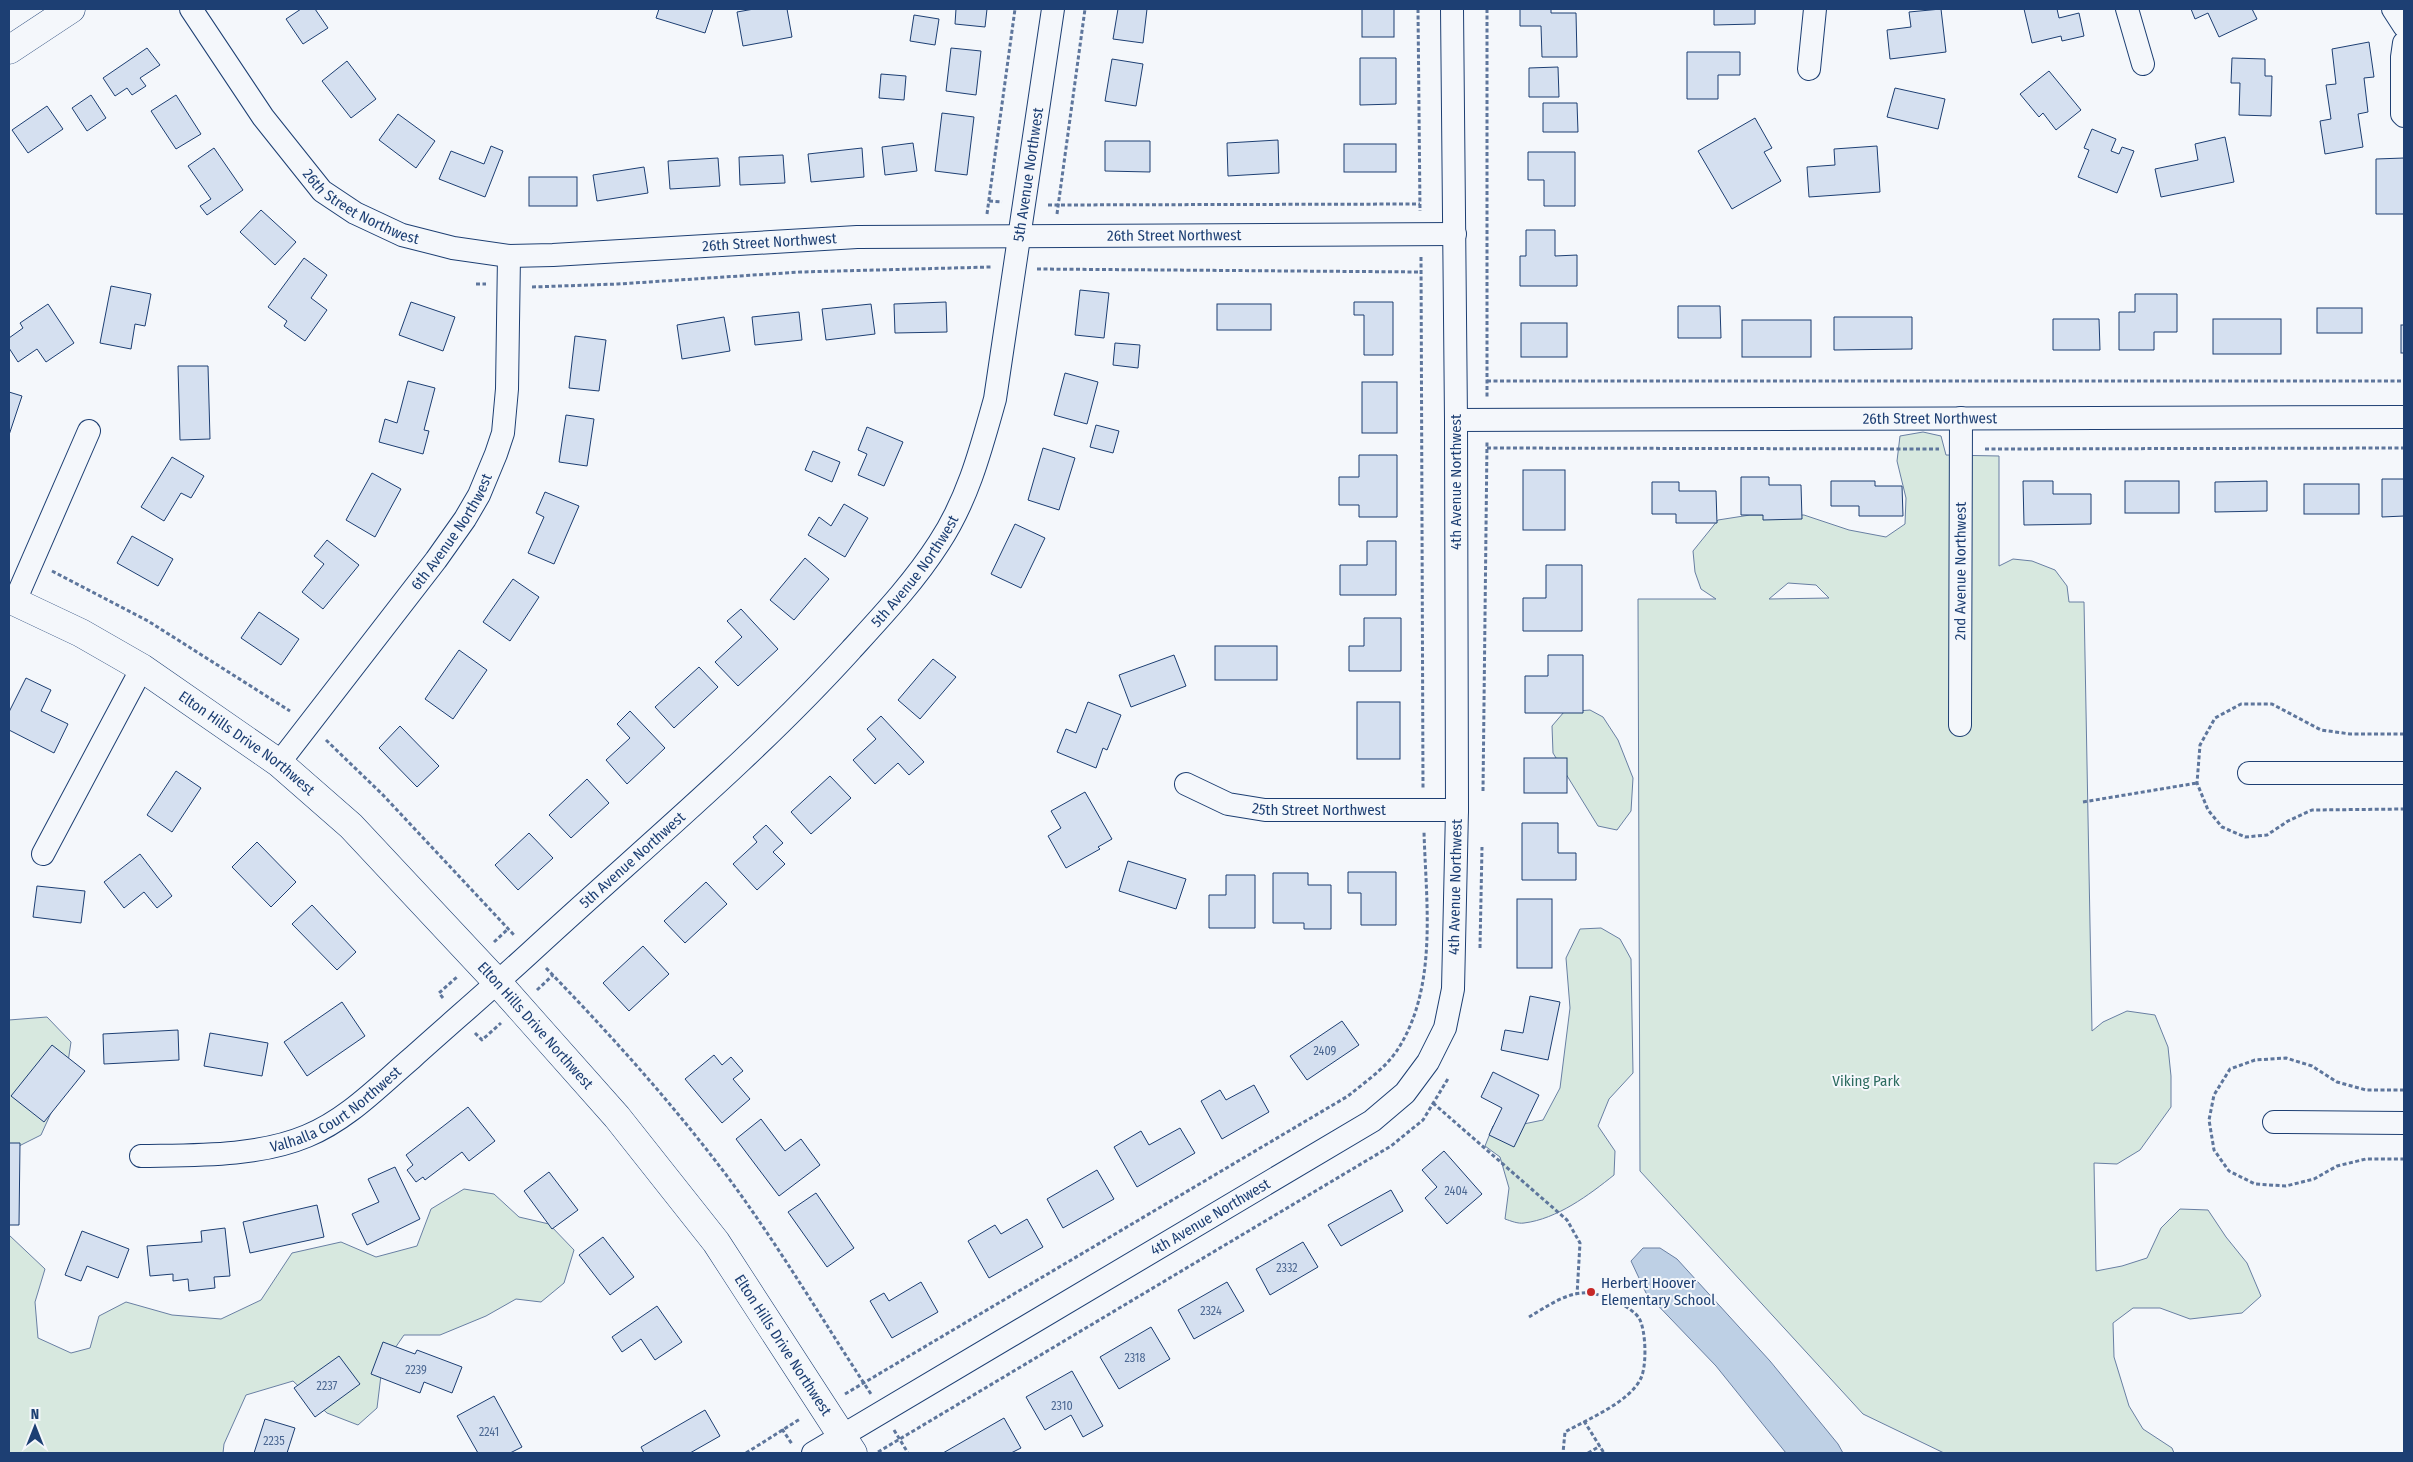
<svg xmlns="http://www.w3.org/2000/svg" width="2413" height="1462" font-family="'Fira Sans Condensed',sans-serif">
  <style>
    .green { fill: #d7e8df; stroke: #687fa3; fill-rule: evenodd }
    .water { fill: #bed0e5; stroke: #687fa3 }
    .building { fill: #d5e0f0; stroke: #1d3f73 }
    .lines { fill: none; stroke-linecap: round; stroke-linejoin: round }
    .street-casing { stroke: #1d3f73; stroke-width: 24 }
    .secondary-casing { stroke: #1d3f73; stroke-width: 29 }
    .path { stroke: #5e769c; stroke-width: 3; stroke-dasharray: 4 2.5; stroke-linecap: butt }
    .street { stroke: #f4f7fb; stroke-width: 22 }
    .secondary { stroke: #f4f7fb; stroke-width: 28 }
    .poi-dot { fill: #c62828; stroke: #f4f7fb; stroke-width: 2 }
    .labels { text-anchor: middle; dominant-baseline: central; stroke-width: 4; stroke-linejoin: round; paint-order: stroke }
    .number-label { font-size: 12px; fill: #4b6792 }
    .street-label { font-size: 15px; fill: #1d3f73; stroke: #f4f7fb }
    .park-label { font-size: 15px; fill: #2c6c60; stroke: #f4f7fb }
    .poi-label { font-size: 15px; fill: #1d3f73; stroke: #f4f7fb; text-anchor: start }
  </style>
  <rect width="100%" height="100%" fill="#f4f7fb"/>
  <g class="green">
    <path d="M1923 432 1941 436 1946 455 1999 456V566L2013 559 2032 561 2055 570 2067 586 2069 602H2084L2092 1031 2103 1022 2127 1011 2155 1015 2168 1047 2171 1076V1107L2140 1150 2117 1164 2094 1163 2096 1271 2122 1266 2147 1258 2161 1228 2180 1209 2208 1210 2226 1237 2247 1263 2261 1296 2242 1313 2190 1319 2160 1308H2133L2113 1323 2114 1357 2129 1406 2143 1429 2172 1448 2174 1453H1944L1863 1414 1640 1171 1638 599H1716L1701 589 1695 572 1693 551 1718 520 1750 515H1804L1849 530 1886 537 1905 524 1906 498 1897 461 1900 436ZM1788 583 1816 585 1829 598 1769 599Z"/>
    <polygon points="1590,710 1603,717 1618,740 1633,778 1631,811 1617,830 1598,826 1553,753 1552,726 1564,712"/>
    <path d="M1601 928 1620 939 1631 959 1633 1073 1609 1099 1598 1126 1615 1151 1614 1175C1589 1195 1557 1219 1524 1223 1518 1224 1511 1221 1505 1219L1509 1188 1500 1157 1485 1146 1493 1126H1514L1543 1120 1560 1088 1570 1008 1566 958 1580 929Z"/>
    <polygon points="47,1017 71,1042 65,1082 41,1135 9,1151 9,1020"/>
    <polygon points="464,1189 494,1194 519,1217 549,1224 574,1250 564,1283 541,1302 516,1299 486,1316 440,1335 404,1335 382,1367 377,1408 358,1425 327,1413 293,1381 246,1395 224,1444 223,1453 9,1453 9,1235 45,1269 35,1302 38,1338 71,1353 90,1348 99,1316 126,1302 172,1315 221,1319 261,1300 292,1253 341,1242 376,1257 417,1246 431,1209"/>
  </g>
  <polygon class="water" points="1643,1248 1660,1248 1677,1259 1770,1361 1838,1444 1843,1453 1786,1453 1716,1366 1646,1293 1631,1261"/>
  <g class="building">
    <polygon points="301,9 315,9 328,28 303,44 286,19"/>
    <polygon points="659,9 713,9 705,33 656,18"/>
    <polygon points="754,9 787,9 792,37 743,46 737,12"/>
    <polygon points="956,9 987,9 985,27 955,24"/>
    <polygon points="1118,9 1147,9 1143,43 1113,39"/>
    <rect x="1362" y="9" width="32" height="28"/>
    <polygon points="1520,9 1551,9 1551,13 1576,13 1577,57 1542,57 1541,26 1520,26"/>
    <polygon points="1714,9 1755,9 1755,24 1714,25"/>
    <polygon points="1941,9 1946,52 1890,59 1887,30 1911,27 1909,12"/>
    <polygon points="2024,9 2057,9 2059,18 2079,13 2084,36 2062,41 2061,36 2032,43"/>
    <polygon points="2191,9 2252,9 2257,19 2219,37 2208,13 2195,19"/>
    <polygon points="914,15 939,19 935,45 910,41"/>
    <polygon points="2369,42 2374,77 2364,78 2368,112 2358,114 2363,147 2325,154 2320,121 2331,119 2326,85 2336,84 2332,49"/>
    <polygon points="147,48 160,65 140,78 146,86 132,95 127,88 115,96 103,78"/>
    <polygon points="951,48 981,51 976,95 946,91"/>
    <polygon points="1687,52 1740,52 1740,75 1718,75 1718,99 1687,99"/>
    <polygon points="1360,58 1396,58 1396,104 1360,105"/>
    <polygon points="2232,58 2265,59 2265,76 2272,76 2271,116 2239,115 2240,83 2231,83"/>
    <polygon points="1112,59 1143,64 1136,106 1105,101"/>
    <polygon points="347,61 376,99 351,118 322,81"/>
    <polygon points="1558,67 1559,97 1529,97 1529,68"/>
    <polygon points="2049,71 2081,110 2056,130 2043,113 2039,117 2020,94"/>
    <polygon points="881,74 906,76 904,100 879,98"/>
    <polygon points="1895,88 1945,99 1938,129 1887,117"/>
    <polygon points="91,95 106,118 87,131 72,108"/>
    <polygon points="176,95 201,134 176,149 151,111"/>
    <polygon points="1543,103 1577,103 1578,132 1543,132"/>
    <polygon points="47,106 63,129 28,153 12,130"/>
    <polygon points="942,113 974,117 967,175 935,171"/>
    <polygon points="398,114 435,141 416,168 379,140"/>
    <polygon points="1755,118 1772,148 1764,152 1781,181 1732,209 1698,151"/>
    <polygon points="2092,129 2116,139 2111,151 2119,154 2122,147 2134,151 2117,193 2078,177 2089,150 2084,148"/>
    <polygon points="2225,137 2234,182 2161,197 2155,169 2198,160 2195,144"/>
    <polygon points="1278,140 1279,173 1228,176 1227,143"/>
    <polygon points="1105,141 1150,141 1150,172 1105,171"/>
    <polygon points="913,143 917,171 885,175 882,147"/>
    <rect x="1344" y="144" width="52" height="28"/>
    <polygon points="491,146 503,151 485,197 439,179 451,151 484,164"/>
    <polygon points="1877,146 1880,192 1809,197 1807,167 1835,165 1834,149"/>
    <polygon points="214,148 243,190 207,215 200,206 211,199 188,166"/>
    <polygon points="862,148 864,177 811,182 808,154"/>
    <polygon points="1528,152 1575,152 1575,206 1544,206 1544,180 1528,180"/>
    <polygon points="783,155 785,183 740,185 739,157"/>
    <polygon points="718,158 720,186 670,189 668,161"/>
    <polygon points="2404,158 2404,214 2376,214 2376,159"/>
    <polygon points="644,167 648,193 597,201 593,175"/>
    <rect x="529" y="177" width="48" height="29"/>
    <polygon points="261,210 296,242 275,265 240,232"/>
    <polygon points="1526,230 1555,230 1555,256 1577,255 1577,286 1520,286 1520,256 1526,256"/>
    <polygon points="304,258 327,275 311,298 327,310 305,341 284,326 287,321 268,307"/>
    <polygon points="111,286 151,294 145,326 135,324 131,349 100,343"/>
    <polygon points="1080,290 1109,293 1104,338 1075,335"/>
    <polygon points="2135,294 2177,294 2177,332 2154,332 2154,350 2119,350 2119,312 2135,312"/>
    <polygon points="411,302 455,317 443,351 399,335"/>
    <polygon points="946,302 947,332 895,333 894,304"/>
    <polygon points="1354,302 1393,302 1393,355 1364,355 1364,315 1354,315"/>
    <polygon points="48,304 74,343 46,362 37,349 18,362 9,348 9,338 23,328 20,323"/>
    <polygon points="871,304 875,334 826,340 822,309"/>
    <rect x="1217" y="304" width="54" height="26"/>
    <polygon points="1678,306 1720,306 1721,338 1678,338"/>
    <rect x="2317" y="308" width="45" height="25"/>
    <polygon points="799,312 802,340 755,345 752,317"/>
    <polygon points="724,317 730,351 682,359 677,325"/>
    <polygon points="1834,317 1912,317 1912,349 1834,350"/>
    <polygon points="2053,319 2099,319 2100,350 2053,350"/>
    <rect x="2213" y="319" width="68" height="35"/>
    <rect x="1742" y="320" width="69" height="37"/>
    <rect x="1521" y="323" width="46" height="34"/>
    <rect x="2401" y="325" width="3" height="28"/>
    <polygon points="575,336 606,340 599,391 569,388"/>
    <polygon points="1115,343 1140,345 1138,368 1113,365"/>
    <polygon points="178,366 208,366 210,439 180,440"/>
    <polygon points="1065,373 1098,382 1087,424 1054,415"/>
    <polygon points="408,381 435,388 424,430 429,431 423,454 379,442 385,419 397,423"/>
    <rect x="1362" y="382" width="35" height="51"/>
    <polygon points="9,392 22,396 9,435"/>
    <polygon points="566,415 594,419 587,466 559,462"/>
    <polygon points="1096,425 1119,431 1113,453 1090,447"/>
    <polygon points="867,427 903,442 884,486 858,475 867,454 858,450"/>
    <polygon points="1043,448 1075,458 1059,510 1028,500"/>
    <polygon points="813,451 840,462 832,482 805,470"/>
    <polygon points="1359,455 1397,455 1397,517 1359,517 1359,505 1339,505 1339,477 1359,477"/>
    <polygon points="172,457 204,476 191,498 181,493 164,521 141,507"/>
    <rect x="1523" y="470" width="42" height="60"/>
    <polygon points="372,473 401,489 375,537 346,520"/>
    <polygon points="1741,477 1769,477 1769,485 1801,485 1802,519 1763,520 1763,515 1741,515"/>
    <polygon points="2382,479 2404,479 2404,516 2382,517"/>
    <polygon points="1831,481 1875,481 1875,486 1902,486 1903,516 1859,516 1859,506 1831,506"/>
    <polygon points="2023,481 2053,481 2053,494 2091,494 2091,524 2024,525"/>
    <rect x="2125" y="481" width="54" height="32"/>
    <polygon points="2267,481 2267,511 2215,512 2215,482"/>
    <polygon points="1652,482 1679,482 1679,491 1716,491 1717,523 1676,523 1676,514 1652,514"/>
    <rect x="2304" y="484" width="55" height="30"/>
    <polygon points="545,492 579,506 554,564 528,553 544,517 536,513"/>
    <polygon points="844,504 868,518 845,557 808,535 819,517 831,526"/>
    <polygon points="1015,524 1045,538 1021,588 991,574"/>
    <polygon points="132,536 173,559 158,586 117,563"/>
    <polygon points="327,540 359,565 323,609 302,592 324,564 314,556"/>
    <polygon points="1367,541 1396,541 1396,595 1340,595 1340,565 1367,565"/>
    <polygon points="805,558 829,579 794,620 770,600"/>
    <polygon points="1546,565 1582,565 1582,631 1523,631 1523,598 1546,598"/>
    <polygon points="513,579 539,597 510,641 483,622"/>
    <polygon points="741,609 778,649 738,686 715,662 742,637 727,621"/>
    <polygon points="259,612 299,639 281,665 241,638"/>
    <polygon points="1364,618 1401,618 1401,671 1349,671 1349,646 1364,646"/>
    <rect x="1215" y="646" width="62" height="34"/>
    <polygon points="459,650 487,670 453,719 425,699"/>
    <polygon points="1174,655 1186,686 1131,707 1119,675"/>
    <polygon points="1548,655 1583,655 1583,713 1525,713 1525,676 1548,676"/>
    <polygon points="933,659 956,677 920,719 898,700"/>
    <polygon points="699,667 718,687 674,728 655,707"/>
    <polygon points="26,678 51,690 41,711 68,724 54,753 9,730 9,712"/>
    <polygon points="1088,702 1121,715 1107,750 1103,748 1096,768 1057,752 1066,729 1076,733"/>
    <rect x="1357" y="702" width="43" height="57"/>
    <polygon points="630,711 665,748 627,784 606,760 630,738 617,724"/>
    <polygon points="881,716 924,762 909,775 898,763 875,784 853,760 876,739 867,729"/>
    <polygon points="400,726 439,766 417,787 379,748"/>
    <rect x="1524" y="758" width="43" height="35"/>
    <polygon points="176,771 201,788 172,832 147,815"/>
    <polygon points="830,776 851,798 811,834 791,812"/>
    <polygon points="587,779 609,803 571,838 549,815"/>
    <polygon points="1085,792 1112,839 1098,847 1100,849 1066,868 1048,836 1061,828 1051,811"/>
    <polygon points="1522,823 1558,823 1558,853 1576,853 1576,880 1522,880"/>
    <polygon points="766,825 783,843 773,852 785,864 757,890 733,864 757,842 753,837"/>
    <polygon points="529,833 553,858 518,890 495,865"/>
    <polygon points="257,842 296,882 271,907 232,867"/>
    <polygon points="140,854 172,896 157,908 144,892 124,908 104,882"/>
    <polygon points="1128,861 1186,879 1176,909 1119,891"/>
    <polygon points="1348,872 1396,872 1396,925 1361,925 1361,893 1348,893"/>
    <polygon points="1273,873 1308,873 1308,885 1331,885 1331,929 1304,929 1304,923 1273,923"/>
    <polygon points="1226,875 1255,875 1255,928 1209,928 1209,895 1226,895"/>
    <polygon points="706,882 727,904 685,943 664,921"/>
    <polygon points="37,886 85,891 81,923 33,917"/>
    <rect x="1517" y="899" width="35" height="69"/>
    <polygon points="312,905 356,952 337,970 292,924"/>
    <polygon points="643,946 669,974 629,1011 603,983"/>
    <polygon points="1530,996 1560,1002 1548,1060 1501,1050 1505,1030 1523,1033"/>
    <polygon points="342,1002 365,1036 307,1076 284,1042"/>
    <polygon points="1342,1021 1359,1045 1307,1080 1290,1056"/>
    <polygon points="178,1030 179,1060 104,1064 103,1034"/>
    <polygon points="210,1033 268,1043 262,1076 204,1066"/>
    <polygon points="52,1045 85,1071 44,1122 11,1096"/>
    <polygon points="714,1055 722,1065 731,1057 743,1071 733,1079 750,1099 722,1123 685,1079"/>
    <polygon points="1493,1072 1539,1095 1514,1147 1489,1135 1502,1108 1481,1097"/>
    <polygon points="1254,1085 1269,1112 1222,1139 1201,1101 1220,1090 1226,1100"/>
    <polygon points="468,1107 495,1141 469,1161 462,1152 425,1180 423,1177 416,1182 407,1170 413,1165 406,1155"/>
    <polygon points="761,1119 785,1151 801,1139 820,1165 779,1196 736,1139"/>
    <polygon points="1180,1128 1195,1153 1137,1187 1114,1147 1141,1131 1149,1145"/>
    <polygon points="9,1143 20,1143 19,1225 9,1225"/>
    <polygon points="1444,1151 1482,1194 1447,1224 1425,1198 1437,1187 1422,1170"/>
    <polygon points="395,1167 420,1219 367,1245 352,1214 379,1202 368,1179"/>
    <polygon points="1097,1170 1114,1199 1063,1228 1047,1199"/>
    <polygon points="549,1172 578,1210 552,1229 524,1191"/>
    <polygon points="1391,1190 1403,1211 1341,1246 1328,1225"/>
    <polygon points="816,1193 854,1248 827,1267 788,1212"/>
    <polygon points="317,1205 324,1237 250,1253 243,1222"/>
    <polygon points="1027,1219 1043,1247 989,1278 968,1241 995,1225 1001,1234"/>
    <polygon points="225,1228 230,1276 214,1277 215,1288 189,1291 188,1279 173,1281 173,1274 150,1276 147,1246 202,1242 201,1231"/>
    <polygon points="82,1231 129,1249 118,1278 87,1266 81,1281 65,1275"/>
    <polygon points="603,1237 634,1277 610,1295 579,1255"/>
    <polygon points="1303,1242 1318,1267 1270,1295 1256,1269"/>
    <polygon points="921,1282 938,1312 892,1338 870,1301 884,1293 889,1301"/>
    <polygon points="1227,1282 1244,1311 1194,1339 1178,1310"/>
    <polygon points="657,1306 682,1342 655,1360 641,1339 622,1352 612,1337"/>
    <polygon points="1151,1327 1170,1359 1119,1389 1100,1357"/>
    <polygon points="383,1342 415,1354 417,1350 462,1367 452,1393 424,1382 420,1393 371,1374"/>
    <polygon points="339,1356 360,1384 315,1417 294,1388"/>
    <polygon points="1072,1371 1103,1426 1083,1437 1071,1415 1045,1430 1026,1397"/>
    <polygon points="494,1396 522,1447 510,1453 478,1453 457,1416"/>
    <polygon points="705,1410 720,1436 690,1453 644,1453 641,1447"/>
    <polygon points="1004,1418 1021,1448 1011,1453 943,1453"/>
    <polygon points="265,1419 295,1428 287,1453 254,1453"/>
  </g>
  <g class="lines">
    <g class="street-casing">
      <g id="street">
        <path id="s1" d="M191 9 263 117 322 191 355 213 402 235 453 248 509 256 553 255 857 237 1455 234"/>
        <polyline points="2127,9 2143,64"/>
        <polyline points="2393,9 2404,26"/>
        <polyline points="2404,43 2402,57 2402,114 2404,116"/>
        <polyline points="1809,69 1815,9"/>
        <path id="s2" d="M1456 420 2404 417"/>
        <polyline points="15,601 89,431"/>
        <path id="s3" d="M1960 725 1961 418"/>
        <path id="s4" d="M279 763 436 560 465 519 479 495 496 454 503 433 507 389 509 256"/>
        <polyline points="2249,773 2404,773"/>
        <path id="s5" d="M1186 784 1228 804 1265 810H1457"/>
        <polyline points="43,854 142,668"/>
        <polyline points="2274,1122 2404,1123"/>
        <path id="s6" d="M141 1156C194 1155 257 1157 307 1136 348 1119 379 1086 412 1058 452 1022 493 987 533 950 639 852 755 756 851 650 882 616 914 582 939 543 968 499 981 449 995 399L1053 9"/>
        <path id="s7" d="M813 1453 1372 1121 1405 1093 1428 1062 1445 1028 1453 989 1457 810 1456 420 1452 9"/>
      </g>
    </g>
    <g class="secondary-casing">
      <g id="secondary">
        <polyline points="9,50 71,9"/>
        <path id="s8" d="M9 599 81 633 142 668 279 763 351 826 498 983 617 1117 716 1242 853 1453"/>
      </g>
    </g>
    <g class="path">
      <polyline points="1418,9 1420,211"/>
      <polyline points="1487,9 1487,398"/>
      <polyline points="989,201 1002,202"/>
      <polyline points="1048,205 1420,204"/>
      <polyline points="987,214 1015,9"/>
      <polyline points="1057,214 1085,9"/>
      <polyline points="1421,257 1423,788"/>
      <polyline points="1037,269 1421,272"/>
      <polyline points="476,284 486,284"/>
      <polyline points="532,287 618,284 800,272 991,267"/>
      <polyline points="1487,381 2404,381"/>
      <polyline points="1487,448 1939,449"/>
      <polyline points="1985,449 2404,448"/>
      <polyline points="52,571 148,621 290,711"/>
      <polyline points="2404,734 2350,734 2321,730 2272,704 2241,704 2215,718 2200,745 2197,783 2208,810 2222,827 2245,837 2267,835 2288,821 2312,810 2404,809"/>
      <polyline points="326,740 382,794 514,935"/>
      <polyline points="1483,791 1487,442"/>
      <polyline points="2083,802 2197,783"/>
      <polyline points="494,942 508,929"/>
      <polyline points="1480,948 1482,847"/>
      <path d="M546 968C610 1034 672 1103 727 1176 779 1246 823 1321 871 1394"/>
      <polyline points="537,990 553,975"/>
      <polyline points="443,998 439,993 457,977"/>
      <polyline points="475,1033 482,1040 501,1023"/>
      <polyline points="2404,1090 2366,1090 2337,1082 2312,1066 2286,1058 2255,1060 2230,1069 2214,1095 2209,1120 2214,1150 2229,1171 2255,1184 2286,1186 2314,1179 2337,1166 2366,1159 2404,1159"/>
      <polyline points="1433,1103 1567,1220 1580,1243 1577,1295"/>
      <path d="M1529 1317C1546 1307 1568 1291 1589 1293 1602 1294 1631 1306 1639 1318 1646 1330 1647 1365 1641 1378 1630 1402 1588 1419 1565 1432L1563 1453"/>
      <path d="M845 1394 1348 1096C1365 1082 1386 1068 1398 1049 1438 986 1426 903 1424 832"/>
      <polyline points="1584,1421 1604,1453"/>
      <polyline points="782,1429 792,1444"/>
      <polyline points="894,1430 908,1453"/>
      <polyline points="878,1452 1391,1146 1423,1120 1449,1077"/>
      <polyline points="746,1453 800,1419"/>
      <polyline points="1588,1453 1600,1446"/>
    </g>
    <use href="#street" class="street"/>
    <use href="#secondary" class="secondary"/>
  </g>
  <circle class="poi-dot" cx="1591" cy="1292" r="5"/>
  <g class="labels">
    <g class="number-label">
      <text x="1325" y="1051">2409</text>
      <text x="1456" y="1191">2404</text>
      <text x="1287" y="1268">2332</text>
      <text x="1211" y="1311">2324</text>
      <text x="1135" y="1358">2318</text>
      <text x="416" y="1370">2239</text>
      <text x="327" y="1386">2237</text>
      <text x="1062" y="1406">2310</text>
      <text x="489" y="1432">2241</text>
      <text x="274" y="1441">2235</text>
    </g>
    <g class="street-label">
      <text stroke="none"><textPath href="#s6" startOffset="1420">5th Avenue Northwest</textPath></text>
      <text stroke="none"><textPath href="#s1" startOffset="266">26th Street Northwest</textPath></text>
      <text stroke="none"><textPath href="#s1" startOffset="1091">26th Street Northwest</textPath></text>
      <text stroke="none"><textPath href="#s1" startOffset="686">26th Street Northwest</textPath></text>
      <text stroke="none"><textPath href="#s2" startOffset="474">26th Street Northwest</textPath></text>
      <text transform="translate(1456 482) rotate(-90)">4th Avenue Northwest</text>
      <text stroke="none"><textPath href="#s4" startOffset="289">6th Avenue Northwest</textPath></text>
      <text stroke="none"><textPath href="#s6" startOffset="1001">5th Avenue Northwest</textPath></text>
      <text stroke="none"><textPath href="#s3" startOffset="154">2nd Avenue Northwest</textPath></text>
      <text stroke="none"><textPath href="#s8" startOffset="279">Elton Hills Drive Northwest</textPath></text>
      <text stroke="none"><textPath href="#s5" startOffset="138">25th Street Northwest</textPath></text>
      <text stroke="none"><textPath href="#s6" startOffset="596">5th Avenue Northwest</textPath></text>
      <text stroke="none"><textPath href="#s7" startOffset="912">4th Avenue Northwest</textPath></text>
      <text stroke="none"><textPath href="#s8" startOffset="684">Elton Hills Drive Northwest</textPath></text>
      <text stroke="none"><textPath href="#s6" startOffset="206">Valhalla Court Northwest</textPath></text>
      <text stroke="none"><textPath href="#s7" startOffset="462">4th Avenue Northwest</textPath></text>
      <text stroke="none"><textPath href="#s8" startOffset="1089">Elton Hills Drive Northwest</textPath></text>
    </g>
    <g class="park-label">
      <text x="1866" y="1081">Viking Park</text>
    </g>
    <g class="poi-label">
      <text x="1601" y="1283">Herbert Hoover<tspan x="1601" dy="17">Elementary School</tspan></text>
    </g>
  </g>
  <rect width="2413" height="1462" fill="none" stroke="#1d3f73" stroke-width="20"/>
  <g transform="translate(35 1427)" stroke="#f4f7fb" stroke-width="4" paint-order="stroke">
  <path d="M0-4L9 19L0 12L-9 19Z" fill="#1d3f73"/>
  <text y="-8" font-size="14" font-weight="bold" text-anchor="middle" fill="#1d3f73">N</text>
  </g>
</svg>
